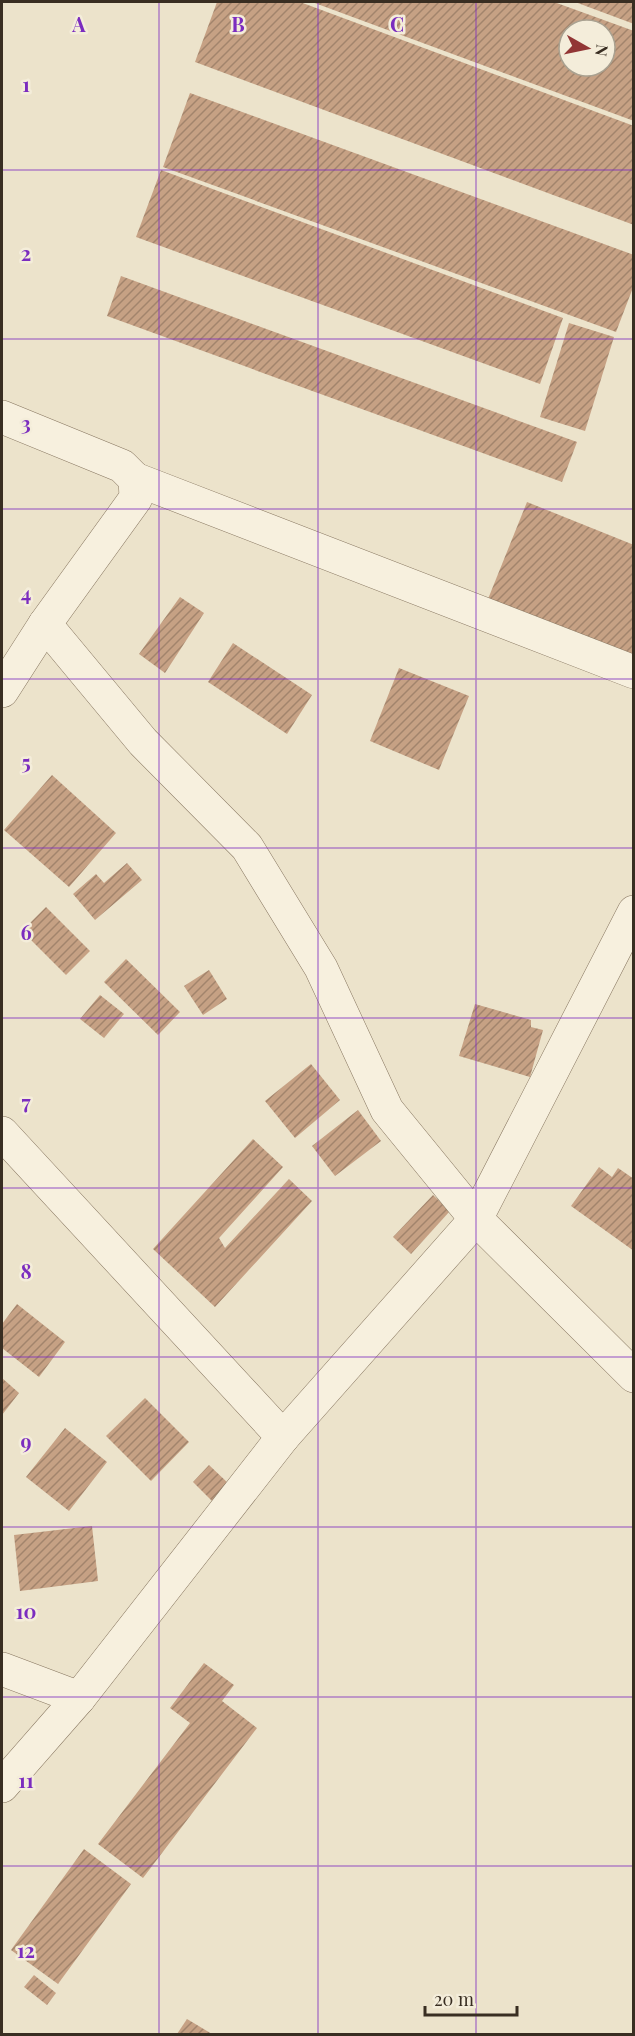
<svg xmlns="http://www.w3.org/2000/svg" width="635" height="2036" font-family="'Playfair Display',serif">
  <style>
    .building { fill: url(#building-hatch); fill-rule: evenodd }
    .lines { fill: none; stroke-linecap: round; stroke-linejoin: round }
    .street-casing { stroke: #877660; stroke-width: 34 }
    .street { stroke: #f7f0de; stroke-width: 33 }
    .grid { fill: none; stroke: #7b2cbf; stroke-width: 1.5; stroke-opacity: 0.55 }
    .grid-label { font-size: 20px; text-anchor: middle; font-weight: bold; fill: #7b2cbf; stroke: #f4edda; stroke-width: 5; stroke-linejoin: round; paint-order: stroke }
  </style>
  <defs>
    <pattern id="building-hatch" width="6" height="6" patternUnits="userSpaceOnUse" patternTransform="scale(1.5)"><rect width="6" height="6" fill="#c6a184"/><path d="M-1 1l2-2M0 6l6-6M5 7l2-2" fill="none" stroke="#a2846c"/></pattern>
  </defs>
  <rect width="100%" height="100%" fill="#ece3cb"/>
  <g class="building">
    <polygon points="217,2 300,2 634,126 634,225 195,62"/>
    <path d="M312 2H554L634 31V121ZM569 30H605V66H569Z"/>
    <polygon points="575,2 634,2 634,24"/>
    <polygon points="190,93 634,255 634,285 616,332 163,167"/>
    <polygon points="161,170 563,318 540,384 136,237"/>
    <polygon points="121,276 577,442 562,482 107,316"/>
    <polygon points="569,323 614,337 585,431 540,417"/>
    <polygon points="527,502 634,545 634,658 488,599"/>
    <polygon points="180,597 204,613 165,673 139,654"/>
    <polygon points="233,643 312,695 287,734 208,682"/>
    <polygon points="399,668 469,696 439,770 370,741"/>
    <polygon points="52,775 116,833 69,887 4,830"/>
    <polygon points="127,863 142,880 95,920 73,894 96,874 104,883"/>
    <polygon points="46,907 90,951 66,975 22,931"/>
    <polygon points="126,959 180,1012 158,1035 104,982"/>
    <polygon points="209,970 227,999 203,1015 184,986"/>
    <polygon points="100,995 124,1014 104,1038 80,1019"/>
    <polygon points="475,1004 531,1020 531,1027 543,1030 530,1077 459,1056"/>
    <polygon points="311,1064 340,1100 295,1138 265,1101"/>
    <polygon points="358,1110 381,1141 335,1176 312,1146"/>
    <polygon points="253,1139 283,1167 219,1238 225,1248 289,1179 312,1201 215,1307 153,1249"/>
    <polygon points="599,1167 612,1177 618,1168 634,1179 634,1251 571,1206"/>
    <polygon points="433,1195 450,1211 411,1254 393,1237"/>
    <polygon points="17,1304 65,1342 39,1377 2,1348 2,1324"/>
    <polygon points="2,1378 19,1393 2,1415"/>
    <polygon points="145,1398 189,1442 151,1481 106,1436"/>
    <polygon points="65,1428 107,1462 69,1511 26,1477"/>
    <polygon points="209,1465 229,1484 212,1501 193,1482"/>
    <polygon points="92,1526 98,1581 20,1591 14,1535"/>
    <polygon points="204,1663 234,1685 222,1701 257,1728 143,1878 98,1844 190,1723 170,1708"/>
    <polygon points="84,1849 131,1884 58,1984 11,1950"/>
    <polygon points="34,1975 56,1993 47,2005 24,1987"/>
    <polygon points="187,2019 212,2034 177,2034"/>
  </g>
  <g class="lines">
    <g class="street-casing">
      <g id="street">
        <polyline points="2,417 122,466 135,479 136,498 45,624 2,691"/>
        <polyline points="135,479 634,672"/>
        <polyline points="45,624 143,742 247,847 321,968 387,1110 476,1219 634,912"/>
        <polyline points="2,1133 283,1437 79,1698 2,1786"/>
        <polyline points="283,1437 476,1219 634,1376"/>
        <polyline points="2,1669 79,1698"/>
      </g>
    </g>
    <use href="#street" class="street"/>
  </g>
  <path class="grid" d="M159 2V2034M318 2V2034M476 2V2034M2 170H634M2 339H634M2 509H634M2 679H634M2 848H634M2 1018H634M2 1188H634M2 1357H634M2 1527H634M2 1697H634M2 1866H634"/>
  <g class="grid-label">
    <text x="79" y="32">A</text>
    <text x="238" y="32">B</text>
    <text x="397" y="32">C</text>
    <text x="26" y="92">1</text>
    <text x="26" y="261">2</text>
    <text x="26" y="431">3</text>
    <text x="26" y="601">4</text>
    <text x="26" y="770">5</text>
    <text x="26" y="940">6</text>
    <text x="26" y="1110">7</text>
    <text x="26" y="1279">8</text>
    <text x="26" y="1449">9</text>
    <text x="26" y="1619">10</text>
    <text x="26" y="1788">11</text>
    <text x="26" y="1958">12</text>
  </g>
  <rect width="635" height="2036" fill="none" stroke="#392e22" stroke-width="6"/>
  <g transform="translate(587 48) rotate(99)"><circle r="28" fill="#f4edda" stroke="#a9a190" stroke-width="1.5"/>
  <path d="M0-4.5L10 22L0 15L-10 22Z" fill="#923635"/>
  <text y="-9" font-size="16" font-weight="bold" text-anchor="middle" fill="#392e22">N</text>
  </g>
  <path d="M425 2006v9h92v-9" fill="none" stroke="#392e22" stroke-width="3"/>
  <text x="434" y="2006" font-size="18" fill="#392e22" stroke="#f4edda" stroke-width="4.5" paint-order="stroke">20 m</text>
</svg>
